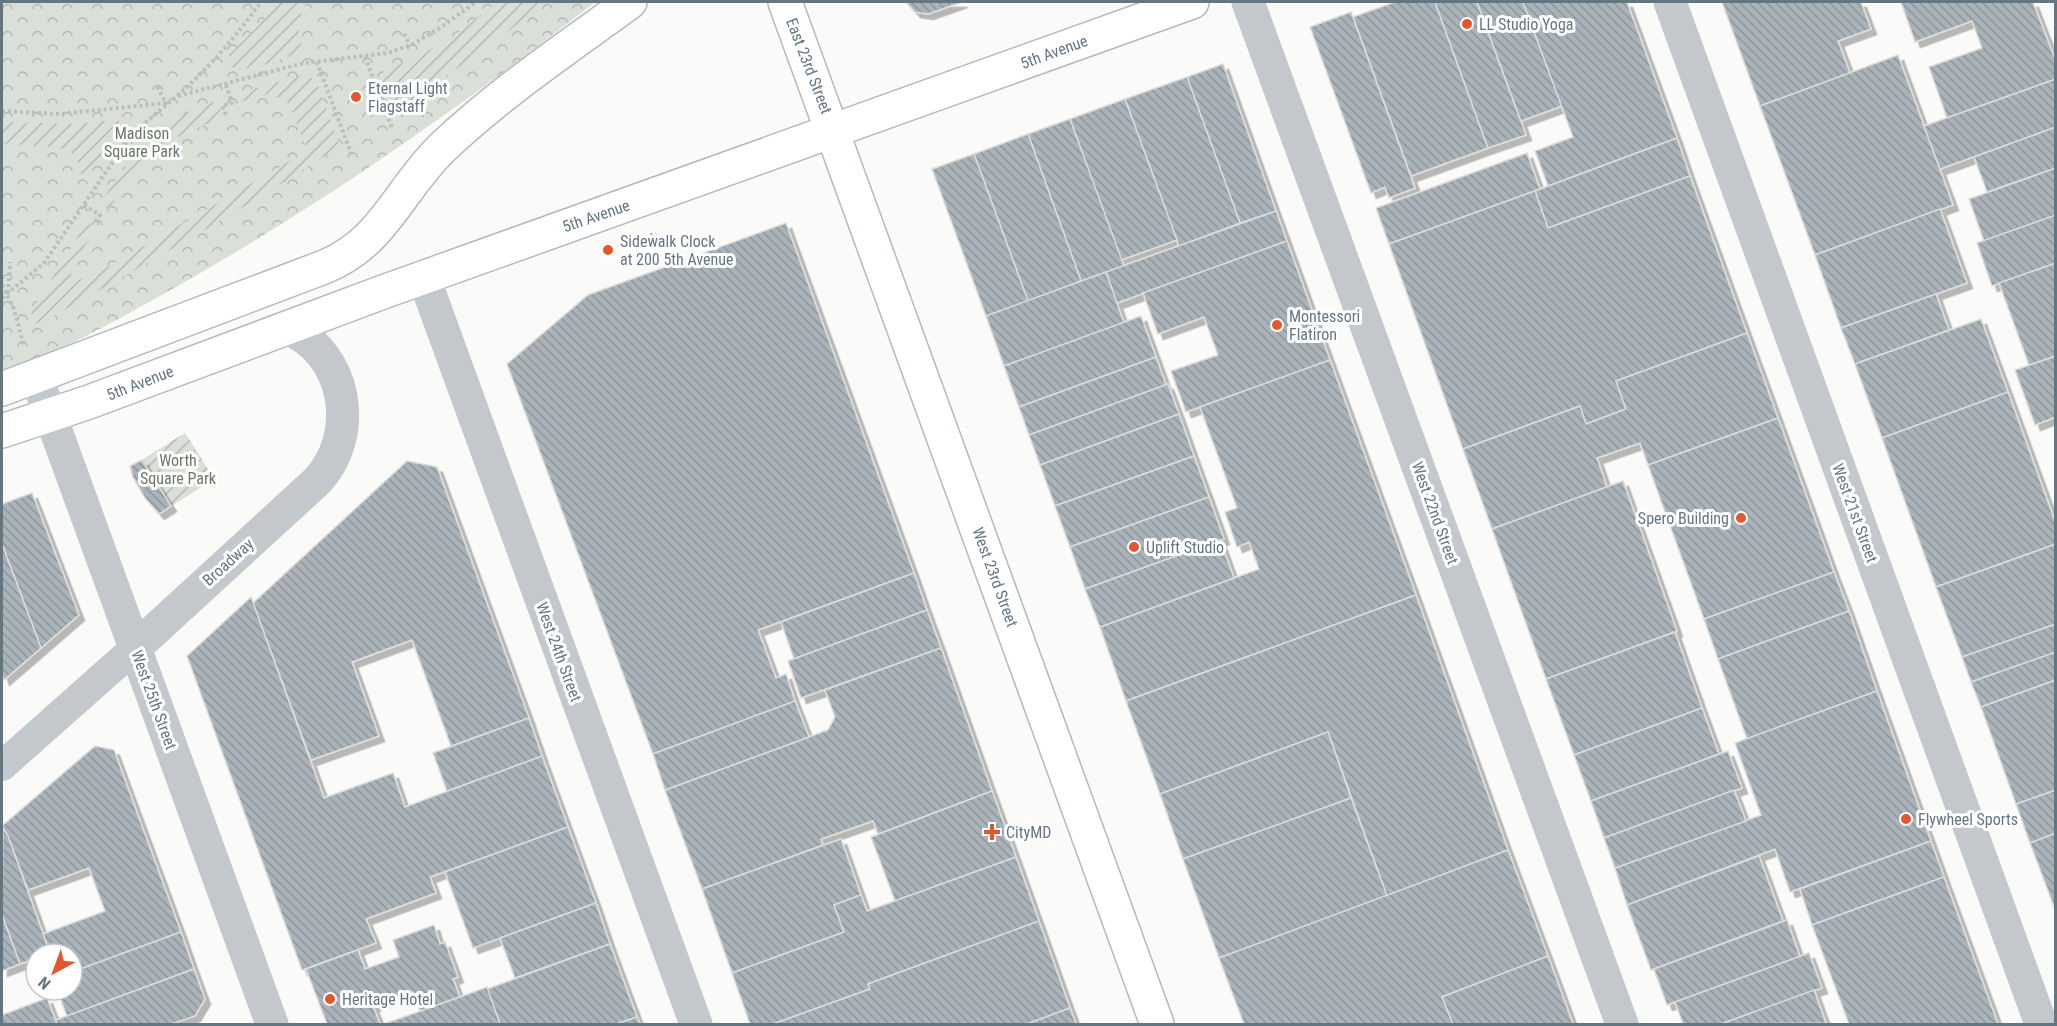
<svg xmlns="http://www.w3.org/2000/svg" width="2057" height="1026" font-family="'Roboto Condensed',sans-serif">
  <style>
    .park { fill: url(#park-crowns) }
    .garden { fill: url(#garden-furrows); fill-rule: evenodd }
    .building { fill: url(#building-back-hatch); stroke: #dcdcda; stroke-width: 1.5; filter: url(#shadow) }
    .lines { fill: none; stroke-linecap: round; stroke-linejoin: round }
    .secondary-casing { stroke: #b3babf; stroke-width: 36 }
    .path { stroke: #bbbfc2; stroke-width: 4; stroke-dasharray: 3 3; stroke-linecap: butt }
    .pedestrian { stroke: #c3c8cc; stroke-width: 30 }
    .minor { stroke: #c3c8cc; stroke-width: 33 }
    .secondary { stroke: #fff; stroke-width: 33 }
    .poi-dot { fill: #e4572e; stroke: #fff; stroke-width: 2 }
    .labels { text-anchor: middle; dominant-baseline: central; stroke-width: 6; stroke-linejoin: round; paint-order: stroke }
    .poi-label { font-size: 16px; fill: #657683; stroke: #fff; text-anchor: start }
    .street-label { font-size: 16px; fill: #657683; stroke: #fff }
    .park-label { font-size: 16px; fill: #687a64; stroke: #fff }
  </style>
  <defs>
    <pattern id="park-crowns" width="20" height="18" patternUnits="userSpaceOnUse" patternTransform="scale(1.5)"><rect width="20" height="18" fill="#dadfd7"/><path d="M2 6a3 3 0 1 1 6 0M12 15a3 3 0 1 1 6 0" fill="none" stroke="#b4b9b4"/></pattern>
    <pattern id="garden-furrows" width="10" height="10" patternUnits="userSpaceOnUse" patternTransform="scale(1.5)"><rect width="10" height="10" fill="#dadfd7"/><path d="M-1 1l2-2M0 10L10 0M9 11l2-2" fill="none" stroke="#b4b9b4"/></pattern>
    <pattern id="building-back-hatch" width="6" height="6" patternUnits="userSpaceOnUse" patternTransform="scale(1.5)"><rect width="6" height="6" fill="#aab3b9"/><path d="M-1 5l2 2M0 0l6 6M5-1l2 2" fill="none" stroke="#8e969c"/></pattern>
    <filter id="shadow"><feDropShadow dx="5.5" dy="5.5" stdDeviation="0" flood-color="#0004"/></filter>
  </defs>
  <rect width="100%" height="100%" fill="#fafaf8"/>
  <g class="park">
    <path d="M2 2H595C411 147 214 277 2 378Z"/>
    <polygon points="185,433 214,479 171,506 142,460"/>
  </g>
  <g class="garden">
    <path d="M276 2H307C297 19 296 32 304 51 284 57 249 75 229 66V55L261 23Z"/>
    <polygon points="498,2 546,2 484,50 394,110 381,77 382,73 446,42"/>
    <path d="M306 74 317 83 340 146C242 211 140 267 39 324L31 321 32 310 88 221 97 227 72 266 71 274 78 280 94 275 307 151 286 95 272 99 270 93 241 102 238 93Z"/>
    <path d="M217 101 223 117 170 140 166 137 126 183 108 210 100 203C133 156 159 116 217 101Z"/>
    <polygon points="112,120 119,121 123,127 83,180 77,158 67,149 2,143 2,122 79,124"/>
    <path d="M185 433 214 479 171 506 142 460ZM182 452 195 472 175 484 162 465Z"/>
  </g>
  <g class="building">
    <polygon points="906,2 962,2 928,14 915,12"/>
    <polygon points="1395,2 1435,2 1488,148 1411,176 1353,17"/>
    <polygon points="1435,2 1477,2 1526,135 1488,148"/>
    <polygon points="1477,2 1523,2 1562,106 1521,121"/>
    <polygon points="1523,2 1627,2 1677,138 1548,186 1535,151 1573,137"/>
    <polygon points="1722,2 1861,2 1871,29 1838,41 1850,73 1760,106"/>
    <polygon points="1901,2 2033,2 2056,62 2056,79 1947,118 1929,67 1982,48 1972,21 1915,42"/>
    <polygon points="1351,12 1415,188 1389,198 1385,187 1371,193 1310,27"/>
    <polygon points="1898,55 1953,205 1815,255 1760,106"/>
    <polygon points="1223,64 1276,211 1240,223 1187,77"/>
    <polygon points="1187,77 1240,223 1179,246 1125,99"/>
    <polygon points="2056,79 2056,127 1940,169 1924,126"/>
    <polygon points="1125,99 1177,240 1121,260 1070,119"/>
    <polygon points="1070,119 1124,266 1081,281 1028,134"/>
    <polygon points="2056,127 2056,168 1987,192 1974,157"/>
    <polygon points="1028,134 1081,281 1028,301 974,154"/>
    <polygon points="1677,138 1690,176 1548,228 1535,191"/>
    <polygon points="1527,153 1540,189 1389,244 1376,208"/>
    <polygon points="974,154 1028,301 986,316 932,169"/>
    <polygon points="2056,168 2056,215 1984,241 1969,199"/>
    <polygon points="1690,176 1747,333 1616,381 1626,409 1586,424 1580,406 1463,449 1389,244 1535,191 1548,228"/>
    <polygon points="1940,209 1967,283 1841,328 1815,255"/>
    <polygon points="1276,211 1287,241 1117,303 1106,272"/>
    <polygon points="2056,215 2056,263 1992,286 1977,243"/>
    <polygon points="786,223 914,573 758,630 776,678 786,674 795,701 653,754 507,364 588,295"/>
    <polygon points="1287,241 1330,360 1186,412 1171,371 1218,355 1204,317 1158,334 1143,293"/>
    <polygon points="2056,263 2056,356 2029,365 1999,283"/>
    <polygon points="1106,272 1124,323 1004,366 986,316"/>
    <polygon points="1936,294 1949,330 1855,364 1841,328"/>
    <polygon points="1141,316 1156,357 1019,407 1004,366"/>
    <polygon points="1981,319 2008,392 1882,438 1855,364"/>
    <polygon points="1747,333 1778,418 1648,465 1640,443 1597,458 1607,487 1492,529 1463,449 1580,406 1586,424 1626,409 1616,381"/>
    <polygon points="2056,356 2056,417 2035,425 2015,370"/>
    <polygon points="1156,357 1166,385 1029,435 1019,407"/>
    <polygon points="1330,360 1416,595 1126,701 1100,627 1259,569 1249,542 1237,547 1225,512 1237,508 1200,407"/>
    <polygon points="1168,384 1179,414 1040,465 1029,435"/>
    <polygon points="2008,392 2056,524 2056,544 1936,587 1882,438"/>
    <polygon points="1179,414 1194,456 1055,506 1040,465"/>
    <polygon points="1778,418 1834,572 1704,619 1648,465"/>
    <polygon points="1194,456 1209,497 1070,547 1055,506"/>
    <polygon points="142,460 171,506 159,514 145,498 133,477 130,466"/>
    <polygon points="407,461 437,467 529,718 451,746 412,640 352,662 379,736 311,760 253,603"/>
    <polygon points="1623,481 1677,631 1546,679 1492,529"/>
    <polygon points="32,493 79,615 41,648 2,544 2,504"/>
    <polygon points="1209,497 1224,539 1085,589 1070,547"/>
    <polygon points="1220,540 1234,578 1100,627 1085,589"/>
    <polygon points="2,544 41,648 4,680 2,674"/>
    <polygon points="2056,544 2056,624 1962,657 1936,587"/>
    <polygon points="1834,572 1849,611 1718,659 1704,619"/>
    <polygon points="914,573 927,610 794,659 781,622"/>
    <polygon points="1416,595 1508,850 1387,896 1328,732 1160,794 1126,701"/>
    <polygon points="251,597 324,798 393,773 405,807 542,756 568,827 430,877 436,893 366,919 376,943 302,970 187,656"/>
    <polygon points="927,610 941,648 801,698 788,661"/>
    <polygon points="1849,611 1877,691 1747,739 1718,659"/>
    <polygon points="2056,624 2056,652 1971,682 1962,657"/>
    <polygon points="1675,632 1702,708 1574,755 1546,679"/>
    <polygon points="941,648 992,791 878,834 873,821 821,839 823,845 702,889 665,790 828,730 835,717 825,690"/>
    <polygon points="2056,652 2056,680 1981,707 1971,682"/>
    <polygon points="2056,680 2056,790 2016,804 1981,707"/>
    <polygon points="1877,691 1931,841 1790,892 1775,849 1627,905 1615,868 1761,815 1735,743"/>
    <polygon points="795,701 809,737 665,790 653,754"/>
    <polygon points="1702,708 1719,754 1591,801 1574,755"/>
    <polygon points="529,718 542,756 447,791 433,753"/>
    <polygon points="1328,732 1351,798 1183,859 1160,794"/>
    <polygon points="95,746 114,750 181,932 72,972 72,954 47,954 50,953 43,934 105,911 89,868 28,890 8,836 2,826"/>
    <polygon points="1728,751 1742,788 1604,838 1591,801"/>
    <polygon points="1734,790 1746,821 1615,868 1604,838"/>
    <polygon points="2056,790 2056,833 2030,843 2016,804"/>
    <polygon points="992,791 1016,857 895,901 871,837"/>
    <polygon points="1351,798 1387,896 1219,958 1183,859"/>
    <polygon points="568,827 596,903 473,948 445,872"/>
    <polygon points="3,828 8,836 50,953 36,954 36,958 20,964 2,915"/>
    <polygon points="2056,833 2056,912 2030,843"/>
    <polygon points="841,839 861,895 834,905 844,932 732,973 702,889"/>
    <polygon points="1931,841 1944,877 1812,925 1800,889"/>
    <polygon points="1508,850 1548,956 1442,997 1453,1024 1244,1024 1219,958"/>
    <polygon points="1759,856 1783,921 1651,970 1627,905"/>
    <polygon points="1016,857 1039,921 868,984 870,989 773,1024 750,1024 732,973 844,932 834,905 861,895 867,911"/>
    <polygon points="1944,877 1998,1024 1849,1024 1812,925"/>
    <polygon points="596,903 610,944 515,978 500,938"/>
    <polygon points="2,915 20,964 2,971"/>
    <polygon points="1787,920 1800,957 1667,1005 1654,969"/>
    <polygon points="1039,921 1070,1008 1027,1024 773,1024 870,989 868,984"/>
    <polygon points="434,925 440,944 445,942 458,977 453,979 460,997 420,1011 413,992 373,1006 380,1024 327,1024 306,969 358,950 365,969 399,957 393,940"/>
    <polygon points="181,932 194,969 67,1016 57,990 72,990 72,972"/>
    <polygon points="610,944 637,1017 616,1024 500,1024 487,989"/>
    <polygon points="1809,953 1822,988 1721,1024 1683,1024 1675,1002"/>
    <polygon points="1548,956 1573,1024 1453,1024 1442,997"/>
    <polygon points="194,969 205,999 195,1016 171,1024 57,1024 56,1020"/>
    <polygon points="487,987 500,1024 384,1024 460,997"/>
    <polygon points="1814,990 1826,1023 1721,1024"/>
    <polygon points="47,998 57,1024 2,1024 2,1015"/>
    <polygon points="1070,1008 1076,1024 1027,1024"/>
    <polygon points="637,1017 640,1024 616,1024"/>
  </g>
  <g class="lines">
    <g class="secondary-casing">
      <g id="secondary">
        <polyline points="785,2 1157,1024"/>
        <path d="M2 389 324 267C384 243 399 189 443 147 500 93 567 48 630 2"/>
        <polyline points="2,431 89,402 383,292 1192,2"/>
      </g>
    </g>
    <g class="path">
      <polyline points="404,34 410,45"/>
      <polyline points="365,57 392,128"/>
      <polyline points="317,62 352,156"/>
      <polyline points="226,85 232,103 222,106 226,115"/>
      <polyline points="178,96 304,63 388,53 413,44 440,28 476,2"/>
      <polyline points="2,111 59,114 166,103 156,84"/>
      <polyline points="84,205 100,215 95,222 99,224"/>
      <polyline points="639,240 656,233"/>
      <polyline points="2,285 14,309 24,346"/>
      <polyline points="8,293 10,262"/>
      <path d="M2 298 44 263 127 141C143 123 161 110 178 95 209 68 238 34 261 2"/>
    </g>
    <polyline class="pedestrian" points="2,766 135,648"/>
    <g class="minor">
      <polyline points="1248,2 1622,1024"/>
      <polyline points="1670,2 2041,1024"/>
      <polyline points="424,278 696,1024"/>
      <polyline points="36,376 272,1024"/>
      <path d="M135 648 315 483C362 436 347 351 286 328"/>
    </g>
    <use href="#secondary" class="secondary"/>
  </g>
  <g class="poi-dot">
    <circle cx="1467" cy="24" r="6"/>
    <circle cx="356" cy="97" r="6"/>
    <circle cx="608" cy="250" r="6"/>
    <circle cx="1277" cy="325" r="6"/>
    <circle cx="1741" cy="518" r="6"/>
    <circle cx="1134" cy="547" r="6"/>
    <circle cx="1906" cy="819" r="6"/>
    <path d="M989 823h6v6h6v6h-6v6h-6v-6h-6v-6h6z"/>
    <circle cx="330" cy="999" r="6"/>
  </g>
  <g class="labels">
    <g class="poi-label">
      <text x="1479" y="24">LL Studio Yoga</text>
      <text x="368" y="88">Eternal Light<tspan x="368" dy="18">Flagstaff</tspan></text>
      <text x="620" y="241">Sidewalk Clock<tspan x="620" dy="18">at 200 5th Avenue</tspan></text>
      <text x="1289" y="316">Montessori<tspan x="1289" dy="18">Flatiron</tspan></text>
      <text x="1729" y="518" text-anchor="end">Spero Building</text>
      <text x="1146" y="547">Uplift Studio</text>
      <text x="1918" y="819">Flywheel Sports</text>
      <text x="1006" y="832">CityMD</text>
      <text x="342" y="999">Heritage Hotel</text>
    </g>
    <g class="street-label">
      <text transform="translate(1054 52) rotate(-20)">5th Avenue</text>
      <text transform="translate(809 66) rotate(69)">East 23rd Street</text>
      <text transform="translate(596 216) rotate(-19)">5th Avenue</text>
      <text transform="translate(140 383) rotate(-21)">5th Avenue</text>
      <text transform="translate(1435 513) rotate(70)">West 22nd Street</text>
      <text transform="translate(1855 513) rotate(70)">West 21st Street</text>
      <text transform="translate(228 562) rotate(-42)">Broadway</text>
      <text transform="translate(995 577) rotate(70)">West 23rd Street</text>
      <text transform="translate(559 652) rotate(70)">West 24th Street</text>
      <text transform="translate(154 700) rotate(70)">West 25th Street</text>
    </g>
    <g class="park-label">
      <text x="142" y="133">Madison<tspan x="142" dy="18">Square Park</tspan></text>
      <text x="178" y="460">Worth<tspan x="178" dy="18">Square Park</tspan></text>
    </g>
  </g>
  <rect width="2057" height="1026" fill="none" stroke="#657683" stroke-width="6"/>
  <g transform="translate(54 972) rotate(221)"><circle r="28" fill="#ffffff" stroke="#c1c8cd" stroke-width="1.5"/>
  <path d="M0-4.5L10 22L0 15L-10 22Z" fill="#e4572e"/>
  <text y="-9" font-size="16" font-weight="bold" text-anchor="middle" fill="#657683">N</text>
  </g>
</svg>
